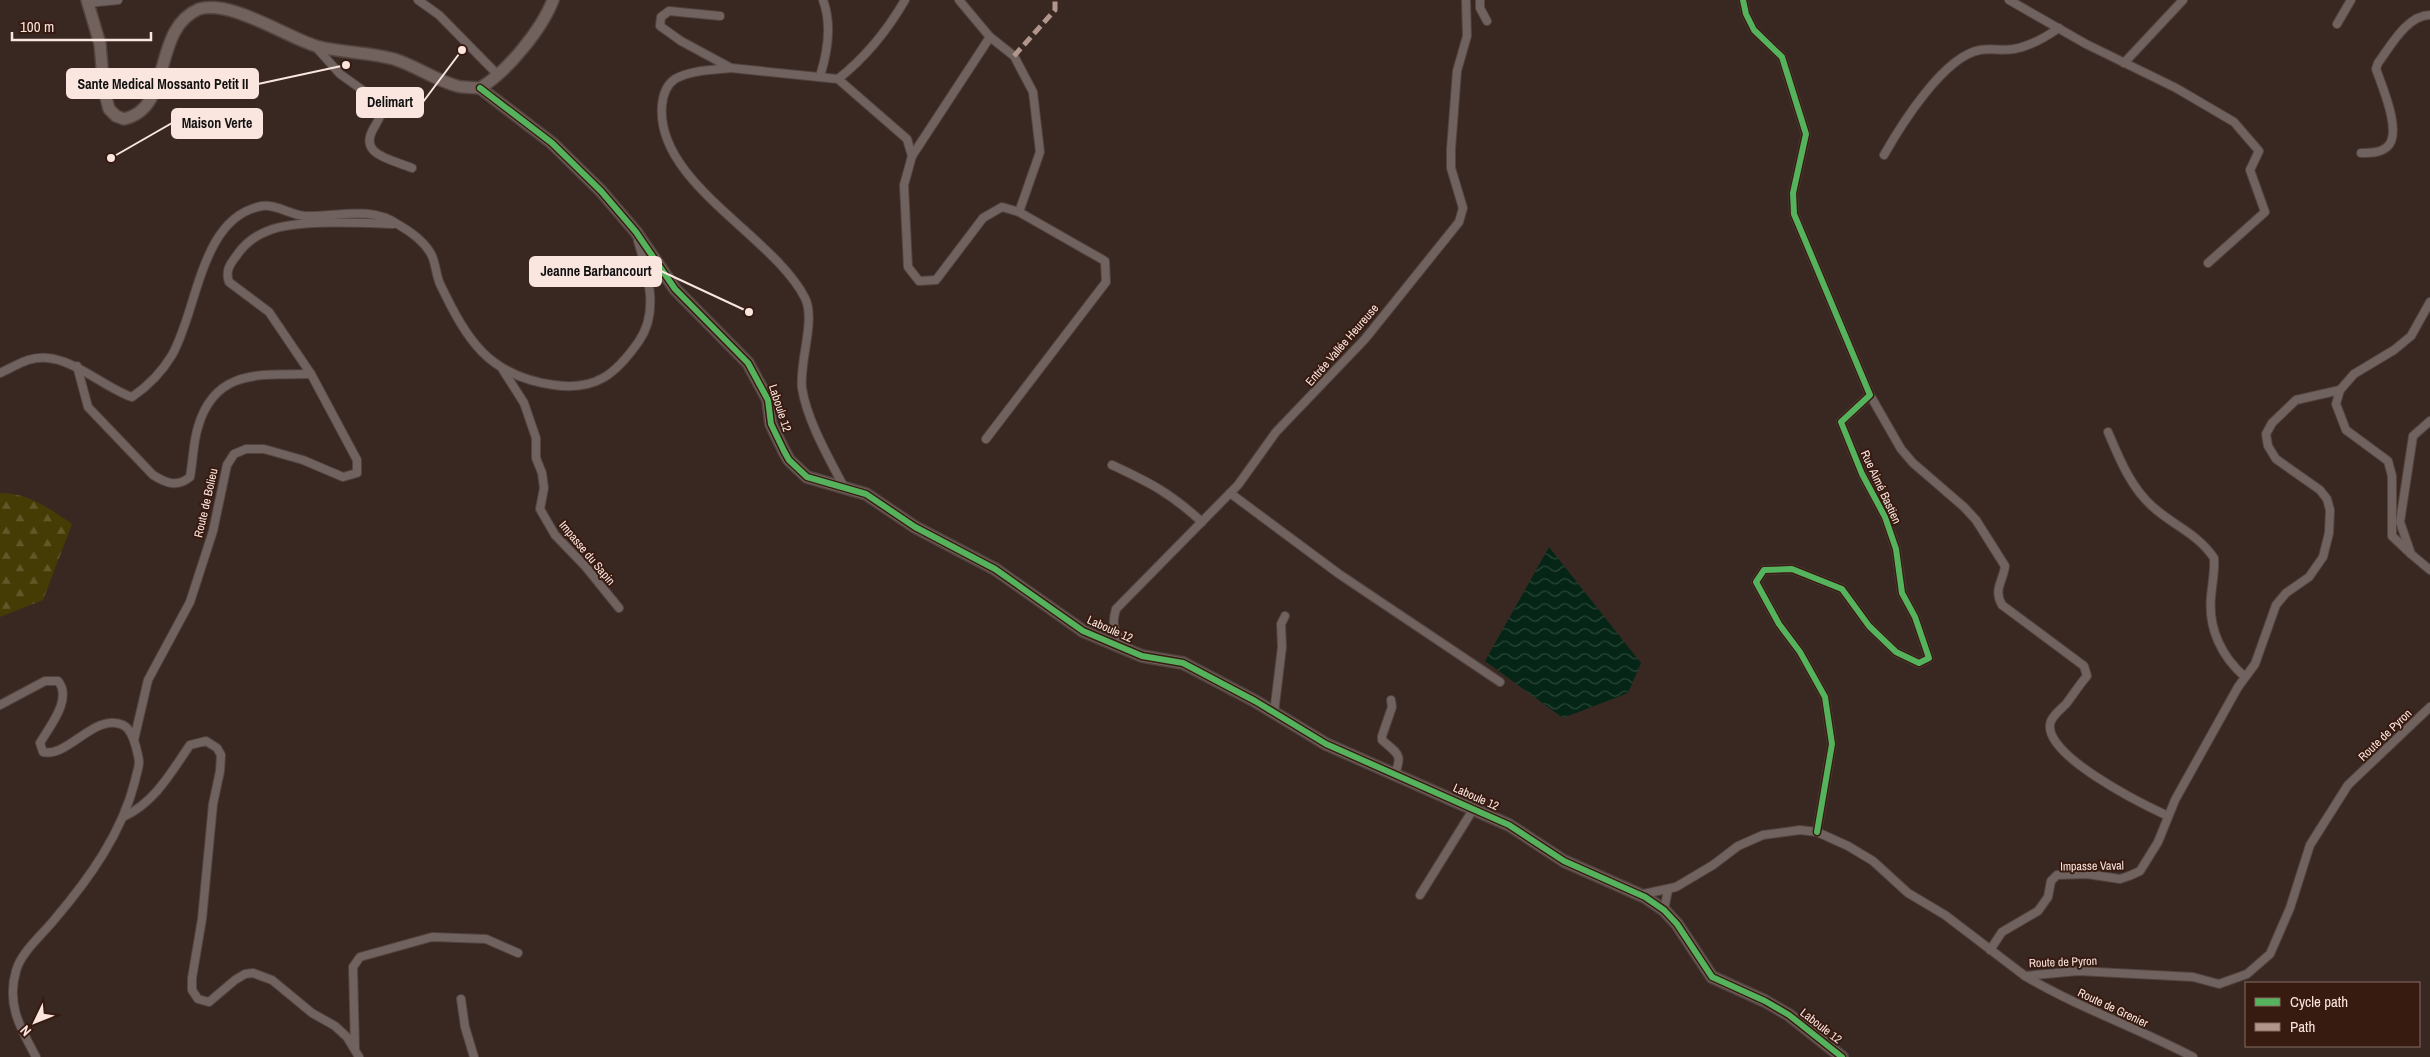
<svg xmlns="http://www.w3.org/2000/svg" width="2430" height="1057" font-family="'Archivo Narrow',sans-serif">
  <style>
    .forest { fill: url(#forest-firs) }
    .water { fill: url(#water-waves) }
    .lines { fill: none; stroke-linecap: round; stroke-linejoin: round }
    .street-casing { stroke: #534440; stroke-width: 10 }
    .secondary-casing { stroke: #534440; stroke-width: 14 }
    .street { stroke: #70625e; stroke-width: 8 }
    .secondary { stroke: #71625e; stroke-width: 11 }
    .quiet { stroke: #b2968c; stroke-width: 5; stroke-dasharray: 10 5; stroke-linecap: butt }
    .cycleway-casing { stroke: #371a10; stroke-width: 9 }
    .cycleway { stroke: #56b35d; stroke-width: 6 }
    .labels { text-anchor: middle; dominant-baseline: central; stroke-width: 4; stroke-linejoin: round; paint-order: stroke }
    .street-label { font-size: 12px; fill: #fbe6df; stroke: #371a10 }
    .leader { fill: none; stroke: #fbe6df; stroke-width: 2 }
    .callout-dot { fill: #fbe6df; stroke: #371a10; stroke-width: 2 }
    .callout { fill: #fbe6df; stroke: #fbe6df; stroke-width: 2 }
    .callout-label { font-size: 14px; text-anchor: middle; font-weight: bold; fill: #111 }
  </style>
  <defs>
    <pattern id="forest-firs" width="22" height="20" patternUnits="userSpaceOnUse" patternTransform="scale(1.25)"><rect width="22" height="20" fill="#453b05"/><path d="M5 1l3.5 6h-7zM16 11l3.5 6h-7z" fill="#615729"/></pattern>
    <pattern id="water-waves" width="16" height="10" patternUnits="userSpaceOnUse" patternTransform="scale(1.25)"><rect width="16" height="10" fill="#052616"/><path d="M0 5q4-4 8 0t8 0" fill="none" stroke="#2a4637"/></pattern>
  </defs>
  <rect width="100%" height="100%" fill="#392822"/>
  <path class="forest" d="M0 493C28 493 49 508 72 524L43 600 0 617Z"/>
  <polygon class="water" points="1549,547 1641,663 1628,693 1563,718 1485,661"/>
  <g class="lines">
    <g class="street-casing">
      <g id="street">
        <polyline points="418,0 439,15 497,74"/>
        <polyline points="959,0 990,37 1014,56 1033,92 1040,152 1019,212"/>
        <polyline points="1480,0 1480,8 1487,21"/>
        <polyline points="1743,0 1746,14 1754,30 1782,57 1806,134 1793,193 1794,214 1870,395 1841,422 1862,474 1885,517 1896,549 1902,593 1915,617 1929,658 1919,663 1896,652 1869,626 1842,589 1792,569 1764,570 1756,582 1779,624 1800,652 1825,697 1832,744 1817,832"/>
        <polyline points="2009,0 2086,44 2176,88 2234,122 2259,151 2250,170 2265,212 2208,263"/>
        <polyline points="88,3 118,0"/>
        <polyline points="720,16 669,11 661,17 660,26 681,41 731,68 838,79 907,139 912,156"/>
        <polyline points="2337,24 2351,0"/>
        <path d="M314 45 340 74 382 104C383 114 379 118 375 126 356 155 391 159 412 168"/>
        <polyline points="2124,63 2183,0"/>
        <path d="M731 68C713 70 691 70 675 79 666 85 663 95 662 105 655 182 774 236 805 298 816 320 799 362 802 388 807 421 830 460 845 489"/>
        <path d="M820 76C828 51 832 24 823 0"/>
        <path d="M838 79C866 57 887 31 905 0"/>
        <path d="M2361 153C2370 153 2380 153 2387 147 2403 134 2382 86 2376 69L2378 63C2390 47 2407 15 2430 15"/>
        <path d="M1884 155C1901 125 1944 56 1980 50 1991 48 2003 51 2014 49 2031 46 2046 37 2059 28"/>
        <path d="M77 366 88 407 153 475C166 483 177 488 190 477 193 461 193 443 198 427 215 368 261 375 311 374"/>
        <polyline points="503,370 524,403 536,438 536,458 542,473 544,488 540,509 555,535 585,566 619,608"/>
        <path d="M0 373C9 369 19 363 28 360 65 348 99 386 132 397 148 386 162 372 172 355 198 310 200 217 262 206 277 204 292 216 306 216 338 217 370 205 399 225 411 232 426 243 432 256 436 265 436 275 440 284 467 340 488 376 554 385 596 391 616 374 639 341 660 311 647 272 638 241"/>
        <path d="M1870 395 1901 449 1913 463 1964 507 1976 520 2005 566C2003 582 1993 589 2002 605L2084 666 2087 676C2079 685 2073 695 2066 704 2061 709 2054 714 2051 721 2038 753 2144 805 2168 816"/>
        <polyline points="2430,421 2413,436 2400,522 2411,554 2430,570"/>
        <path d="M2108 432C2119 458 2131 488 2153 507 2174 526 2197 533 2214 558 2215 571 2212 584 2211 597 2208 629 2222 657 2245 677"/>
        <polyline points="986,439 1106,282 1105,261 1019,212 1002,207 983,218 936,280 919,281 908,267 904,185 912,156 990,37"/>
        <path d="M1112 465C1151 483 1170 493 1202 522"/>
        <polyline points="1230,493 1339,574 1500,682"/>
        <polyline points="2411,554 2392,536 2392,476 2388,461 2346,430 2336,404 2340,390 2354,374 2394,350 2411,336 2430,302"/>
        <path d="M1129 649C1116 634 1110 629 1116 609L1238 485 1276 432 1365 339 1459 222 1463 208 1451 168V149L1457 71 1467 36 1466 0"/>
        <path d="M1391 700 1392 707 1382 736V740C1399 755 1403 754 1394 776"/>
        <path d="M0 705 45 681H58C73 699 49 727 40 743L43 752C68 758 95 712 123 725 131 729 134 740 136 747 137 752 139 758 139 762 139 768 136 775 135 781 122 833 89 879 54 920 42 935 21 952 16 971 6 1005 21 1029 36 1057"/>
        <polyline points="1274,713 1282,647 1281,624 1285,616"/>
        <path d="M134 740 148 680 190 602 213 531 227 465 234 454 246 449H264L303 460 343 477 357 473V460L311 374 269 312 229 282C225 271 230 264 237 255 245 243 256 235 270 230 298 219 362 223 393 224"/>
        <path d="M125 816C156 801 171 772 190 745L206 741 217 748 221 755 220 771 213 804 202 919 192 978V990L198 999 209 1002 235 980 245 974 253 973 261 976 272 980 312 1013 335 1026 347 1037 359 1057"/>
        <polyline points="1420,895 1474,808"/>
        <polyline points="1639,895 1676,887 1713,865 1738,846 1763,835 1800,830 1817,832 1848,846 1873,861 1908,893 1945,915 2025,976 2078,971 2193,977 2219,984 2247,974 2270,954 2290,908 2310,845 2348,785 2430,707"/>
        <polyline points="1664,910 1668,890"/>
        <polyline points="1990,950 2002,932 2038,911 2048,897 2051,881 2057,875 2087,874 2120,879 2129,876 2140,871 2158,842 2175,800 2238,687 2255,664 2276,605 2286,593 2309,577 2323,557 2329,533 2330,510 2327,499 2320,490 2276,459 2268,446 2266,434 2272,423 2296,400 2340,390"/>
        <path d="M2025 976C2079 1008 2138 1028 2193 1057"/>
        <polyline points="461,999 465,1027 474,1057"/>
        <polyline points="355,1049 353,967 360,957 432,937 486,939 518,953"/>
      </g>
    </g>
    <g class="secondary-casing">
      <g id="secondary">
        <path d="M87 0 100 44 104 90 109 109 116 116 124 119C174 108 151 29 199 9 232 0 284 36 316 46 342 53 368 52 394 59 416 66 435 80 457 86 464 88 472 87 480 88 507 72 542 29 553 0"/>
        <polyline points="480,88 552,143 601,191 636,232 675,289 748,363 768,400 771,424 784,451 789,460 807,477 866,494 915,527 995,569 1083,631 1142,656 1183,663 1255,701 1326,744 1509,825 1564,861 1645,897 1664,910 1677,924 1712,977 1765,1001 1789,1015 1842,1057"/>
      </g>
    </g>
    <use href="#street" class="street"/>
    <use href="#secondary" class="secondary"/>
    <polyline class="quiet" points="1014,56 1055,10 1055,0"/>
    <g class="cycleway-casing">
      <g id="cycleway">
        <polyline points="1743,0 1746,14 1754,30 1782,57 1806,134 1793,193 1794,214 1870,395 1841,422 1862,474 1885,517 1896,549 1902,593 1915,617 1929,658 1919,663 1896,652 1869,626 1842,589 1792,569 1764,570 1756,582 1779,624 1800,652 1825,697 1832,744 1817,832"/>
        <polyline points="480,88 552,143 601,191 636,232 675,289 748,363 768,400 771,424 784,451 789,460 807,477 866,494 915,527 995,569 1083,631 1142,656 1183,663 1255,701 1326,744 1509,825 1564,861 1645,897 1664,910 1677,924 1712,977 1765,1001 1789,1015 1842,1057"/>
      </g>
    </g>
    <use href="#cycleway" class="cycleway"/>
  </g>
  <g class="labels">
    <g class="street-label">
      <text transform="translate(1342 345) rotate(-49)">Entrée Vallée Heureuse</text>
      <text transform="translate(780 408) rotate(72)">Laboule 12</text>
      <text transform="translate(1881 487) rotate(65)">Rue Aimé Bastien</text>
      <text transform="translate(206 503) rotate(-77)">Route de Bolieu</text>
      <text transform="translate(587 553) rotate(50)">Impasse du Sapin</text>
      <text transform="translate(1110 629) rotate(24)">Laboule 12</text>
      <text transform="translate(2385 735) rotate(-44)">Route de Pyron</text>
      <text transform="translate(1476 797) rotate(24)">Laboule 12</text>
      <text transform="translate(2092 866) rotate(-1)">Impasse Vaval</text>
      <text transform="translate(2063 962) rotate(-2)">Route de Pyron</text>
      <text transform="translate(2113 1008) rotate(25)">Route de Grenier</text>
      <text transform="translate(1821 1026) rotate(38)">Laboule 12</text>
    </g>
  </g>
  <path class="leader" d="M346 65L258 84M462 50L423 102M111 158L172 123M749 312L661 271"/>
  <g class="callout-dot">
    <circle cx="346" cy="65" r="5"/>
    <circle cx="462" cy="50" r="5"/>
    <circle cx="111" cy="158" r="5"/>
    <circle cx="749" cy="312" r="5"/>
  </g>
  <g class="callout">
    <rect x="67" y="69" width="191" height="29" rx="5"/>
    <rect x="357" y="88" width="66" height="29" rx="5"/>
    <rect x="172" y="109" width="90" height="29" rx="5"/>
    <rect x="530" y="257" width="131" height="29" rx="5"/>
  </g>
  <g class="callout-label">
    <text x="163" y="89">Sante Medical Mossanto Petit II</text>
    <text x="390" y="107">Delimart</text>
    <text x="217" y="128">Maison Verte</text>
    <text x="596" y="276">Jeanne Barbancourt</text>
  </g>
  <rect x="2245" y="982" width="175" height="65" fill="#371a10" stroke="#856c63"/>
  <rect x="2255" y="998" width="25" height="8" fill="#56b35d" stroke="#856c63"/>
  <text x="2290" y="1007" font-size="15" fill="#fbe6df">Cycle path</text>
  <rect x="2255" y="1023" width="25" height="8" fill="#b2968c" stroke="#856c63"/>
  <text x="2290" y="1032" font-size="15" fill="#fbe6df">Path</text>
  <g transform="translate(35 1022) rotate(227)" stroke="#371a10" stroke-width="4" paint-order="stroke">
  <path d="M0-4L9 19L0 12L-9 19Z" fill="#fbe6df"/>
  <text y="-8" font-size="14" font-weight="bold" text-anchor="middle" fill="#fbe6df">N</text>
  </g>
  <path d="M12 32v8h139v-8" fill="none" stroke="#fbe6df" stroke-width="2.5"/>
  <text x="20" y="32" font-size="15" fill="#fbe6df" stroke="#371a10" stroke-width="4" paint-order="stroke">100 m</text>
</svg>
